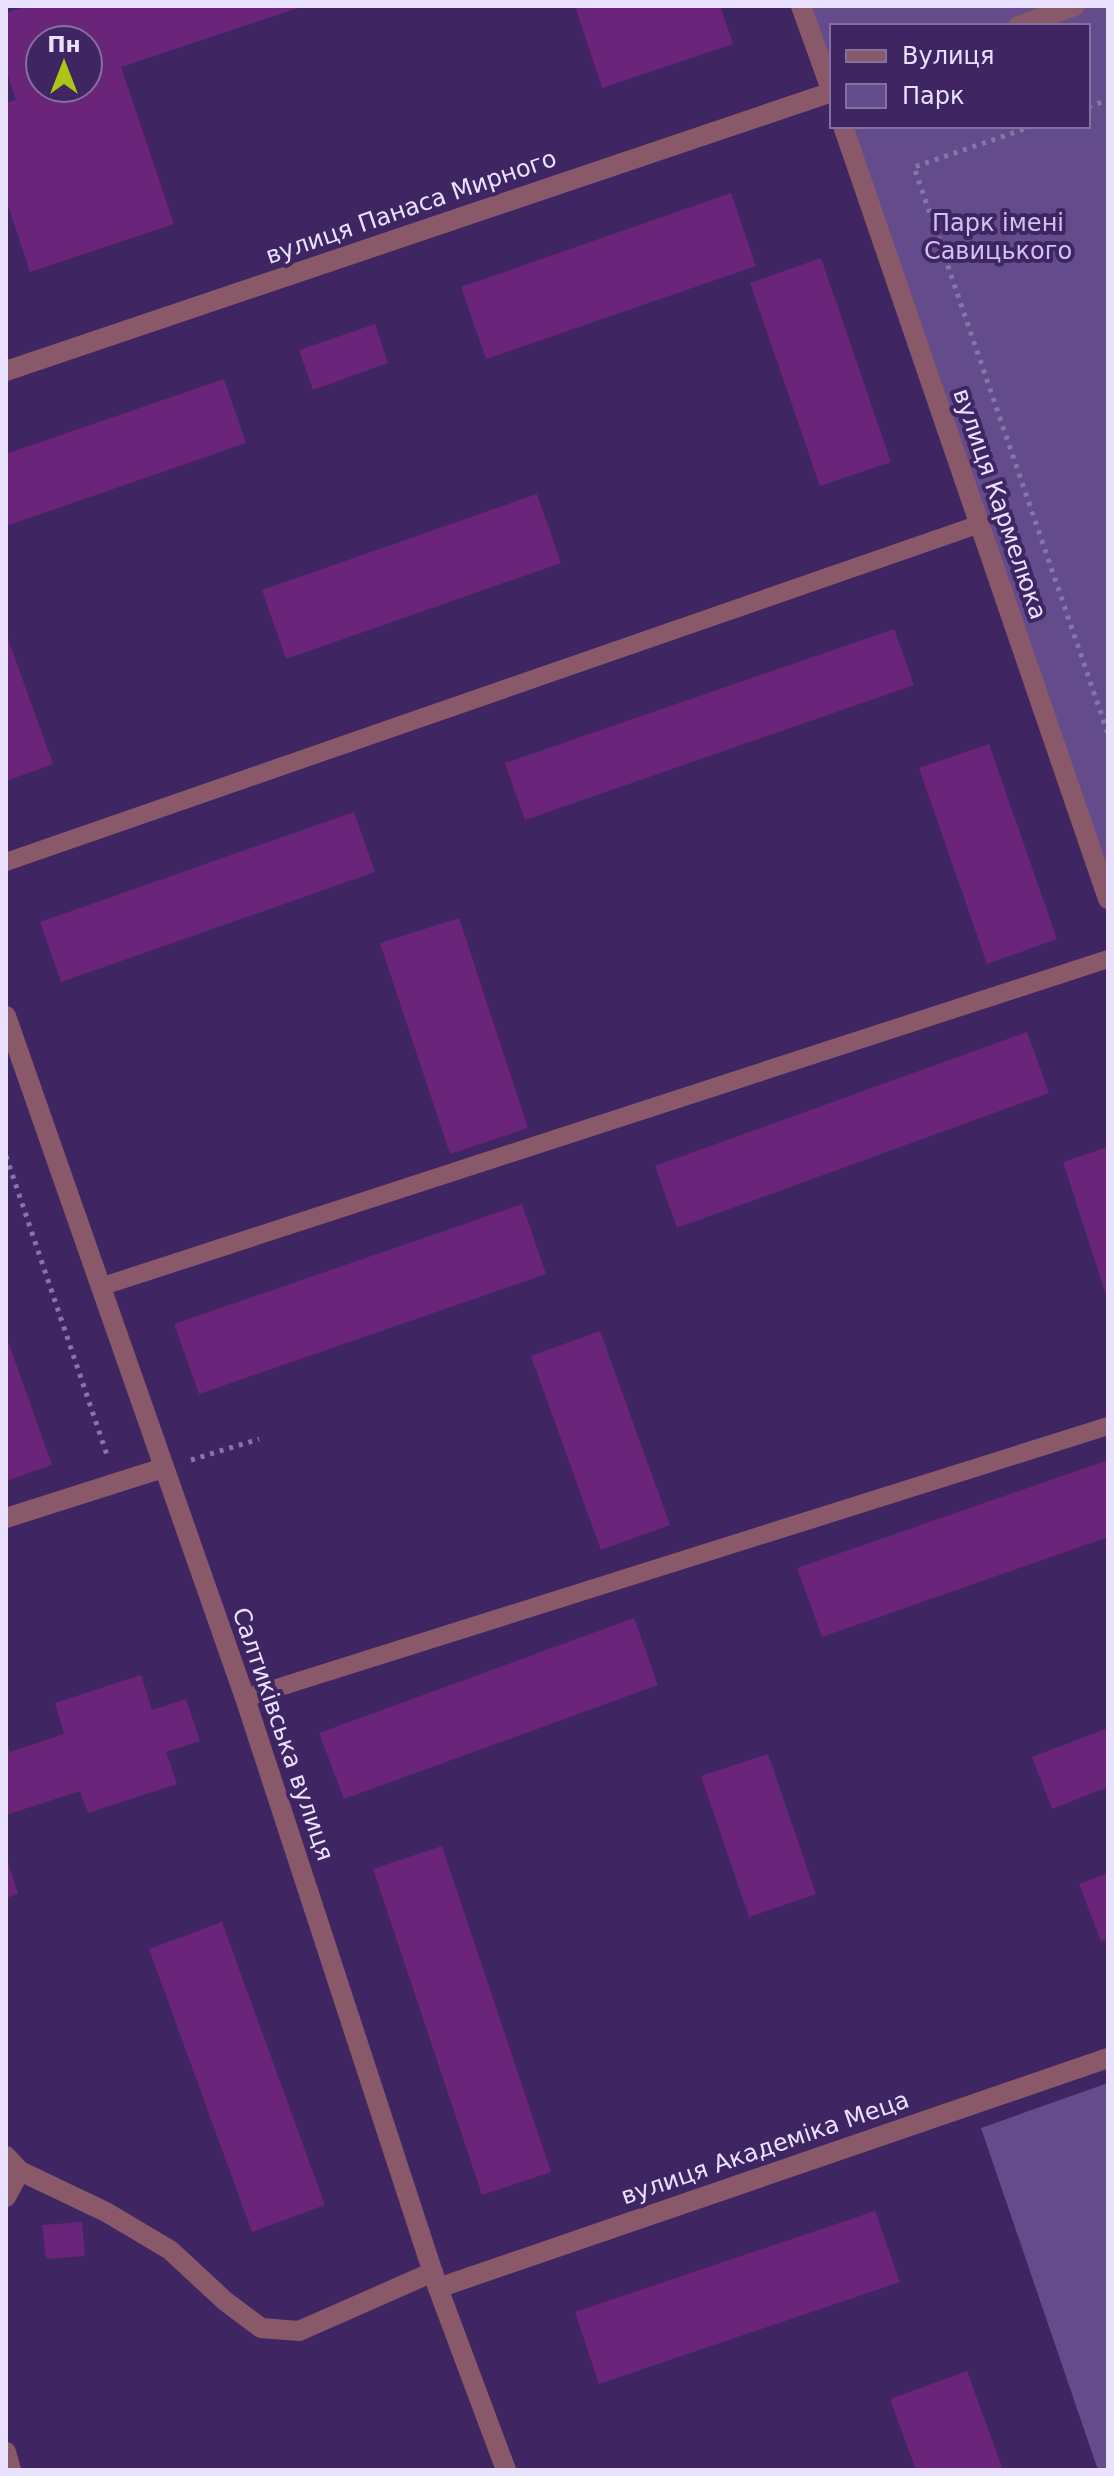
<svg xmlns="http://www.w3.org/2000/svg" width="1114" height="2476" font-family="'DejaVu Sans',sans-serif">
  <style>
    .green { fill: #644c8c }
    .building { fill: #6a247a; fill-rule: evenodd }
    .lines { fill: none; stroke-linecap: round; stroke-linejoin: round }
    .path { stroke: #8775a5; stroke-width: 5; stroke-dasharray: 4 6; stroke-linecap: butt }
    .lane { stroke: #8a5969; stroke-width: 18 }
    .street { stroke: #8a5969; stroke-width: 20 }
    .labels { text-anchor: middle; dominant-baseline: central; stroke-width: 8; stroke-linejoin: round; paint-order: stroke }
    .street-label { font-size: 24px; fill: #eae1ff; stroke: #3f2663 }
    .park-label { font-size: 24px; fill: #d1c1f4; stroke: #3f2663 }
  </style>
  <rect width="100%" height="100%" fill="#3f2663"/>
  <g class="green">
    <polygon points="801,6 1108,6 1108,899 843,126 1088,126 1088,26 832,26 832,92"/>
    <polygon points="1108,2083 1108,2470 1098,2470 981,2128"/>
  </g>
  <g class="building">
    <path d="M26 6H301V7L121 67 174 224 30 272 6 200V103L16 100 6 70V13ZM40 40H88V88H40Z"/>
    <polygon points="575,6 720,6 733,44 602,88"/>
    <polygon points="731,193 756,266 486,359 461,287"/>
    <polygon points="821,258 891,462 820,486 750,283"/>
    <polygon points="375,324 388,363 313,390 299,350"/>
    <polygon points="224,379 246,443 6,526 6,454"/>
    <polygon points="537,494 561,563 286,659 262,590"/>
    <polygon points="894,629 914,685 525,820 505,763"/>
    <polygon points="6,633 53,764 6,781"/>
    <polygon points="989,744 1057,939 987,964 919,768"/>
    <polygon points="354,812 375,872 61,982 40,922"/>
    <polygon points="459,918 528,1128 450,1154 380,943"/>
    <polygon points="1027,1032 1049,1093 677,1228 655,1166"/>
    <polygon points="1108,1147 1108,1298 1107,1298 1063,1162"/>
    <polygon points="522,1204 546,1274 199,1394 174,1324"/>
    <polygon points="600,1331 670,1525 601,1550 531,1356"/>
    <polygon points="6,1336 52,1465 6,1481"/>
    <polygon points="1108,1460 1108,1537 822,1637 797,1568"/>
    <polygon points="634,1618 658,1685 344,1799 319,1733"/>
    <polygon points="141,1675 152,1710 186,1699 200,1741 166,1752 177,1784 88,1813 80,1791 6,1815 6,1741 10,1752 64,1734 55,1703"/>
    <polygon points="1108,1728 1108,1787 1052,1809 1032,1757"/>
    <polygon points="768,1754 816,1894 749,1917 701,1776"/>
    <polygon points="442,1846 551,2172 482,2195 373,1869"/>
    <polygon points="7,1859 18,1894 6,1898 6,1860"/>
    <polygon points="1108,1873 1108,1938 1101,1941 1079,1884"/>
    <polygon points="222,1922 325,2205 252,2232 149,1949"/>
    <polygon points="875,2211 900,2282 599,2384 575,2312"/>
    <polygon points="82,2222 85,2256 46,2259 42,2225"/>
    <polygon points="967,2371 1003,2470 916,2470 890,2399"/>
  </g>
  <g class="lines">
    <g class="path">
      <polyline points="1088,107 1108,100"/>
      <polyline points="1033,126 914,167 1108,734"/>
      <polyline points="6,1156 108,1458"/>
      <polyline points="191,1460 259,1439"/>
    </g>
    <g class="lane">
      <polyline points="6,862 980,524"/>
      <polyline points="100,1287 1108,959"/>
      <polyline points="245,1698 1108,1426"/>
    </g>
    <g class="street">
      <polyline points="801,6 832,92"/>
      <polyline points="1018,26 1075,6"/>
      <polyline points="843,126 1108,899"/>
      <polyline points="6,371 832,92"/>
      <polyline points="6,1016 245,1698 438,2288 506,2470"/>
      <polyline points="6,1518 163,1468"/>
      <polyline points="6,2156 20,2171 106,2212 170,2250 225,2301 261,2328 299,2331 433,2272"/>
      <polyline points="6,2197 20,2171"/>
      <polyline points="438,2288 1108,2058"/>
      <polyline points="6,2452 11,2470"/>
    </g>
  </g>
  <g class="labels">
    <g class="street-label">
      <text transform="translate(411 207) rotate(-19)">вулиця Панаса Мирного</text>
      <text transform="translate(1000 504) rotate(71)">вулиця Кармелюка</text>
      <text transform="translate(283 1734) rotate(71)">Салтиківська вулиця</text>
      <text transform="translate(765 2148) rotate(-19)">вулиця Академіка Меца</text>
    </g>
    <g class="park-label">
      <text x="998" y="223">Парк імені<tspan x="998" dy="28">Савицького</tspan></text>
    </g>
  </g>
  <rect width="1114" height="2476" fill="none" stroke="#eae1ff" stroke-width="16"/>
  <rect x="830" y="24" width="260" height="104" fill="#3f2663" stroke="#8371a1" stroke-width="2"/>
  <rect x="846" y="50" width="40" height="12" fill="#8a5969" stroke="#8371a1" stroke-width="2"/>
  <text x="902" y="64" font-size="24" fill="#eae1ff">Вулиця</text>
  <rect x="846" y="84" width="40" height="24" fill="#644c8c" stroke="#8371a1" stroke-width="2"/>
  <text x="902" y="104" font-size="24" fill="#eae1ff">Парк</text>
  <g transform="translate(64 64)"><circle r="38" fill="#3f2663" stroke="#8371a1" stroke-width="2"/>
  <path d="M0-6L14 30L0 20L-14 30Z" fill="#abc615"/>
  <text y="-12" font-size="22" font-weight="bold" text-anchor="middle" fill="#eae1ff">Пн</text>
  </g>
</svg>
